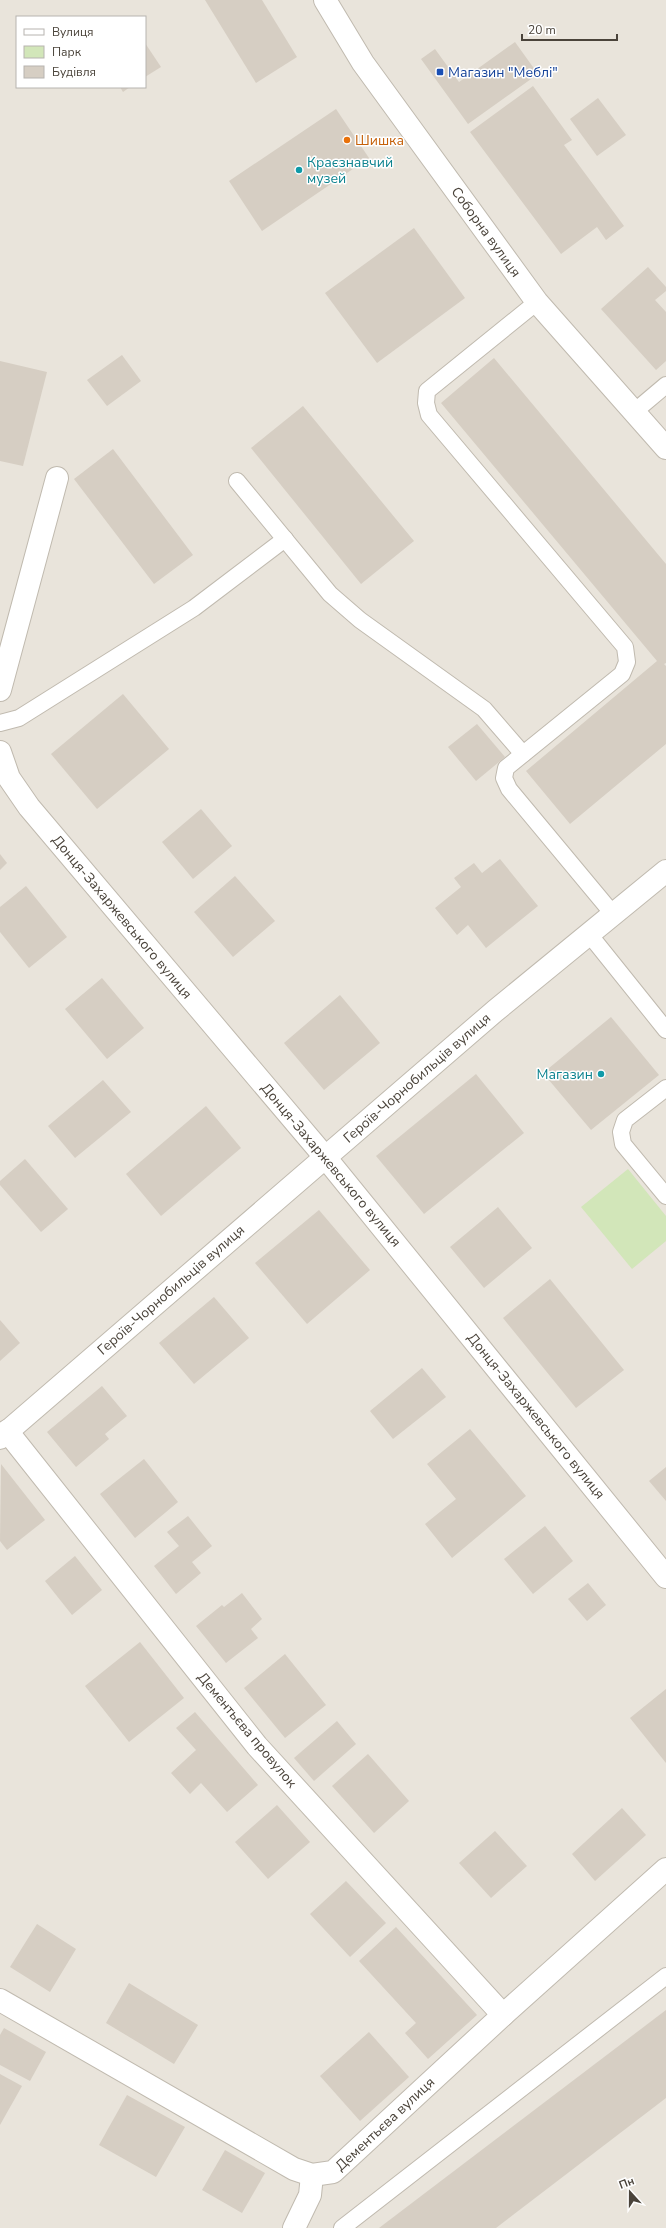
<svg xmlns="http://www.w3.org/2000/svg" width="666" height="2228" font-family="'Nunito Sans',sans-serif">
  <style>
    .residential { fill: #e9e4db; fill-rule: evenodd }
    .green { fill: #d2e6b9 }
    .building { fill: #d6cec3 }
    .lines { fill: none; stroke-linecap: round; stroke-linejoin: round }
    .service-casing { stroke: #c0baaf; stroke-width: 18 }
    .minor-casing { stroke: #c0baaf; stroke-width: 24 }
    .tertiary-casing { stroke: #c0baaf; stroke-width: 24 }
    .service { stroke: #fff; stroke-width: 16 }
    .minor { stroke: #fff; stroke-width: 22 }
    .tertiary { stroke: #fff; stroke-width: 22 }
    .transit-dot { fill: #1a4fb4; stroke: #fff; stroke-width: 1.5 }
    .food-dot { fill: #e8710a; stroke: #fff; stroke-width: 1.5 }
    .culture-dot { fill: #0f9aa8; stroke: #fff; stroke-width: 1.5 }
    .labels { text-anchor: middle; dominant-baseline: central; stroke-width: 3; stroke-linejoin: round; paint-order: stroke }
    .transit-label { font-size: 14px; fill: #164399; stroke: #fff; text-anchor: start }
    .food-label { font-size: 14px; fill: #c56008; stroke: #fff; text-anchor: start }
    .culture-label { font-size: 14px; fill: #0d838f; stroke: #fff; text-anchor: start }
    .street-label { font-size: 14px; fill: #4a433a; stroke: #fff }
  </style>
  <rect width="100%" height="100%" fill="#f5f3ed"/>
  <path class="residential" d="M0 0H666V2228H0ZM17 17H145V87H17Z"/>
  <polygon class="green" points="628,1169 666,1216 666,1241 632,1269 581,1207"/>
  <g class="building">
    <polygon points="205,0 262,0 297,57 256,83"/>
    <polygon points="515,42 538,74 468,124 421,59 435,49 459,82"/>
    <polygon points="145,43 161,67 145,77"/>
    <polygon points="533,86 572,140 564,145 624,226 606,240 597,227 561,254 470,132"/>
    <polygon points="120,87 130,87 123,92"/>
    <polygon points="598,98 626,135 597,156 570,119"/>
    <polygon points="336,109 369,158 262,231 229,181"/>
    <polygon points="414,228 465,298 377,363 325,293"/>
    <polygon points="648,267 666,287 666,291 655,300 666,312 666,361 656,370 601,309"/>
    <polygon points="122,355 141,381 107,406 87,380"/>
    <polygon points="494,358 666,564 666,663 664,664 666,666 666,744 570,824 526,771 657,661 441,403"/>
    <polygon points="0,361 47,372 23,466 0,461"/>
    <polygon points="303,406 414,541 361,584 251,448"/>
    <polygon points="113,449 193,555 154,584 74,479"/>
    <polygon points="123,694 169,749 97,809 51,754"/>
    <polygon points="477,724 505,757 476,781 448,747"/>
    <polygon points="201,809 232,846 193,879 162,842"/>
    <polygon points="0,854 7,863 0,870"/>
    <polygon points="500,859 538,906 486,948 468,925 457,935 435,908 461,887 454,878 474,863 482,873"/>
    <polygon points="235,876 275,921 233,957 194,912"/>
    <polygon points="26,886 67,937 29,968 0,932 0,907"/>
    <polygon points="102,978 144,1028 107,1059 65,1009"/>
    <polygon points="340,995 380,1043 324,1090 284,1043"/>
    <polygon points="611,1017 659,1075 591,1130 543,1073"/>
    <polygon points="476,1074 524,1133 424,1214 376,1156"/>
    <polygon points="103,1080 131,1112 75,1158 48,1126"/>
    <polygon points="206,1106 241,1148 161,1216 126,1174"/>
    <polygon points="25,1159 68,1209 41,1232 0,1185 0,1181"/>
    <polygon points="498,1207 532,1248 484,1288 450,1247"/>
    <polygon points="319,1210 370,1270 307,1324 255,1263"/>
    <polygon points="550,1279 624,1370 576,1408 503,1318"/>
    <polygon points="214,1297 249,1338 194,1384 159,1343"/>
    <polygon points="0,1320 20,1343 0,1361"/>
    <polygon points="422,1368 446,1397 393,1439 370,1411"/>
    <polygon points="102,1386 127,1416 105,1434 109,1439 76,1467 47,1432"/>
    <polygon points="470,1429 526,1496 452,1558 425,1524 456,1499 427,1464"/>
    <polygon points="144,1459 178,1502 135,1538 100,1494"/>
    <polygon points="1,1464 45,1520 7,1550 0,1541"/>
    <polygon points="666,1467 666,1501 649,1481"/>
    <polygon points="188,1516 212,1546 192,1562 201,1573 176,1594 154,1566 179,1546 167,1532"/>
    <polygon points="545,1526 573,1561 533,1594 504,1559"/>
    <polygon points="75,1556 102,1590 72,1615 45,1581"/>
    <polygon points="588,1583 606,1605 587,1621 568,1599"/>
    <polygon points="242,1593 262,1619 251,1629 258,1638 226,1663 196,1626 222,1605 224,1607"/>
    <polygon points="140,1642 184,1698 129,1742 85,1686"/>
    <polygon points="285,1654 326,1705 285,1738 244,1688"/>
    <polygon points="666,1689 666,1763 630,1718"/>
    <polygon points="195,1712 258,1785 227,1812 201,1783 190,1794 171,1773 196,1750 176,1728"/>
    <polygon points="337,1721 356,1744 314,1781 294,1758"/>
    <polygon points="368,1754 409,1801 374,1833 332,1786"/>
    <polygon points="277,1805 310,1842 268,1879 235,1842"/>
    <polygon points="622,1808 646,1835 595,1881 572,1854"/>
    <polygon points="495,1831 527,1866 491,1898 459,1863"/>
    <polygon points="346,1881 386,1923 350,1957 310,1914"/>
    <polygon points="37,1924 76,1949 50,1992 10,1967"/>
    <polygon points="396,1927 477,2015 428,2059 405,2033 416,2023 359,1961"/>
    <polygon points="129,1983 198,2025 174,2064 106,2023"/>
    <polygon points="666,2010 666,2098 496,2228 379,2228"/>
    <polygon points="4,2028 46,2052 30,2081 0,2065 0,2035"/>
    <polygon points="369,2032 409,2077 360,2121 320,2076"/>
    <polygon points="0,2074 22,2086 0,2125"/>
    <polygon points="127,2095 185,2127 156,2177 99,2145"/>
    <polygon points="225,2150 265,2173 242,2213 202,2190"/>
  </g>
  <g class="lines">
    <g class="service-casing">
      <g id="service">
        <polyline points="537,302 427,391 426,403 429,415 625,647 627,662 622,674 506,768 504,778 509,789 613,914"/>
        <polyline points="634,412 666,385"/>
        <polyline points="237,481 330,594 360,620 484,709 523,754"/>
        <polyline points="0,723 19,718 194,608 285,539"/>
        <polyline points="589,934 666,1030"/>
        <polyline points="666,1088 625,1120 621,1132 623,1144 666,1196"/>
        <polyline points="342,2228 666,1976"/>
      </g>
    </g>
    <g class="minor-casing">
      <g id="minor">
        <polyline points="0,690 57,478"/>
        <polyline points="0,752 9,778 29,807 325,1157 666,1577"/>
        <polyline points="7,1431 257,1746 503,2015"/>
        <polyline points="0,1438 495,1011 666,871"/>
        <polyline points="0,2000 294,2169 312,2175 333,2172 503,2015 666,1869"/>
        <polyline points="294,2228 310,2195 312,2175"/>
      </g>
    </g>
    <g class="tertiary-casing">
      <polyline id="tertiary" points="325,0 363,63 537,302 666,448"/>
    </g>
    <use href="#service" class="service"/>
    <use href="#minor" class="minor"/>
    <use href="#tertiary" class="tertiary"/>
  </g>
  <rect class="transit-dot" x="436" y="68" width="8" height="8" rx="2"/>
  <circle class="food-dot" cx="347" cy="140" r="4"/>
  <g class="culture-dot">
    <circle cx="299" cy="170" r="4"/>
    <circle cx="601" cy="1074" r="4"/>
  </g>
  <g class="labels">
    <g class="transit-label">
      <text x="448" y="72">Магазин "Меблі"</text>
    </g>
    <g class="food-label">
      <text x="355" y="140">Шишка</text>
    </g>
    <g class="culture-label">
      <text x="307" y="162">Краєзнавчий<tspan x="307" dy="16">музей</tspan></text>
      <text x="593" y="1074" text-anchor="end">Магазин</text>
    </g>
    <g class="street-label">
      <text transform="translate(486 232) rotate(54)">Соборна вулиця</text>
      <text transform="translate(122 917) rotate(50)">Донця-Захаржевського вулиця</text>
      <text transform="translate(417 1078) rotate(-41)">Героїв-Чорнобильців вулиця</text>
      <text transform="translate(331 1165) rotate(50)">Донця-Захаржевського вулиця</text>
      <text transform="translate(171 1290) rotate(-41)">Героїв-Чорнобильців вулиця</text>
      <text transform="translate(536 1416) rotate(51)">Донця-Захаржевського вулиця</text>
      <text transform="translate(247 1730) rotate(50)">Дементьєва провулок</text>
      <text transform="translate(385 2124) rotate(-43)">Дементьєва вулиця</text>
    </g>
  </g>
  <rect x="16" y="16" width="130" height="72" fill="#ffffff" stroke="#b7b4b0"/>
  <rect x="24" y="29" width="20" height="6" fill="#ffffff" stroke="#b7b4b0"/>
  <text x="52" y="36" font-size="12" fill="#4a433a">Вулиця</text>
  <rect x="24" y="46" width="20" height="12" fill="#d2e6b9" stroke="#b7b4b0"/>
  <text x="52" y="56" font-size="12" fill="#4a433a">Парк</text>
  <rect x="24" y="66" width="20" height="12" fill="#d6cec3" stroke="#b7b4b0"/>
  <text x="52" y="76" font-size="12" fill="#4a433a">Будівля</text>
  <g transform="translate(630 2192) rotate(339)" stroke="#ffffff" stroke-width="3" paint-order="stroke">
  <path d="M0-3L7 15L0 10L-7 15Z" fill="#4a433a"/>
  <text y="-6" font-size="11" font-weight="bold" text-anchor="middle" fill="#4a433a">Пн</text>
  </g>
  <path d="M522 34v6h95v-6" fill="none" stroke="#4a433a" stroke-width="2"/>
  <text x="528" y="34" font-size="12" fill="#4a433a" stroke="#ffffff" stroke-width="3" paint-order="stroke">20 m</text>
</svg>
